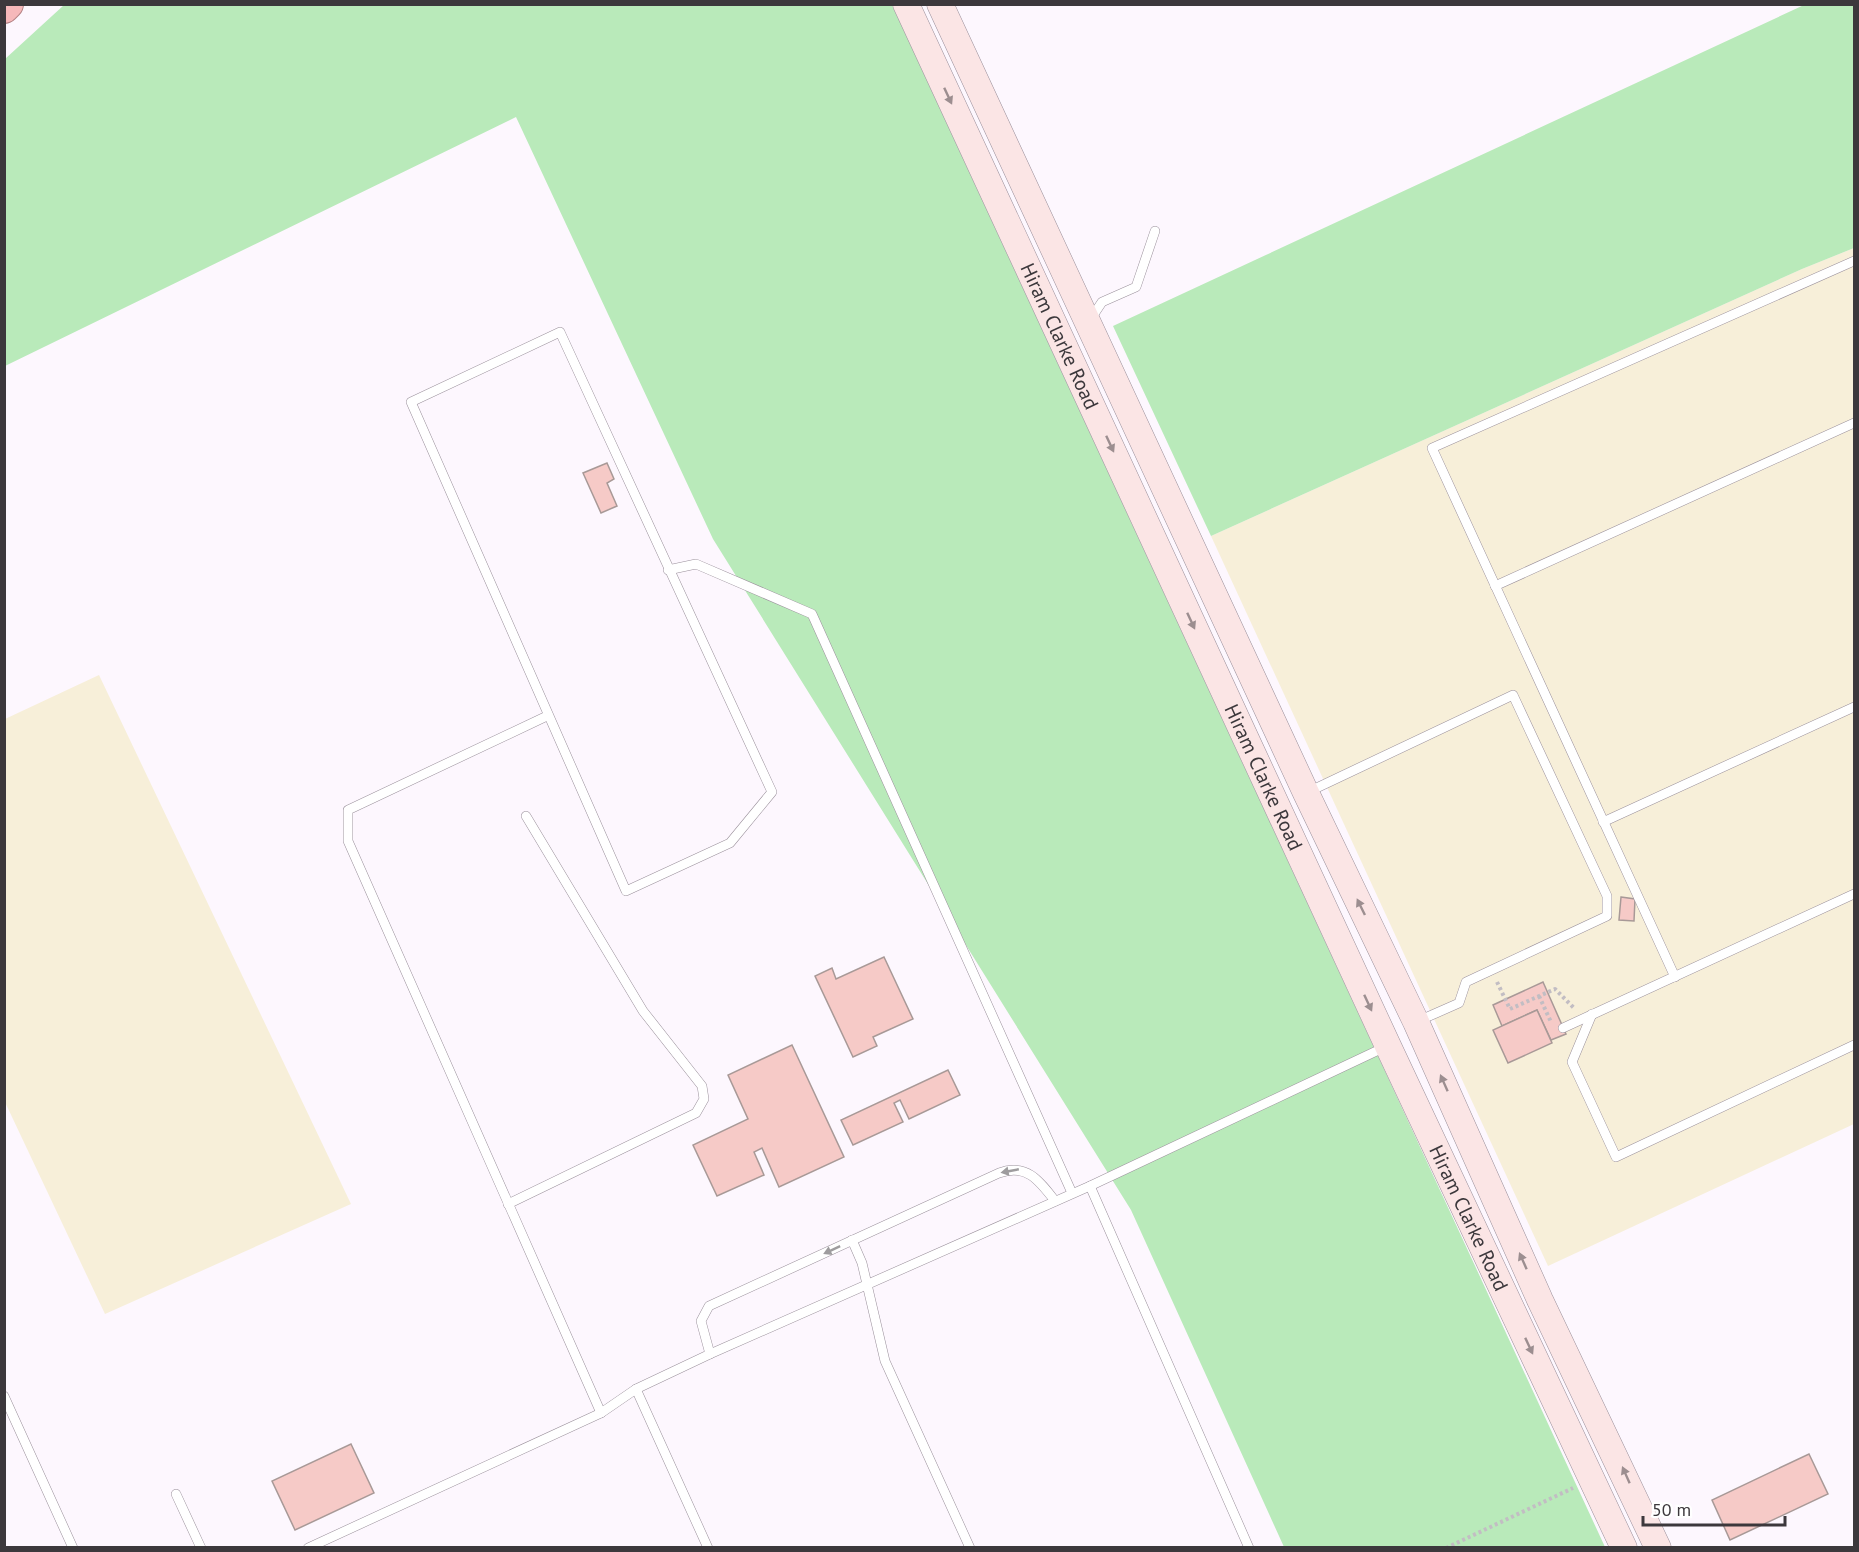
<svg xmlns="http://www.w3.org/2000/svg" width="1859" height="1552" font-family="'PT Sans',sans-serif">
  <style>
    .industrial { fill: #f7efd9 }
    .green { fill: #b9eaba }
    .building { fill: #f6cac7; stroke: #a89997; stroke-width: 1.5 }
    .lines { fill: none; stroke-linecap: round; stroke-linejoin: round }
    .service-casing { stroke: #9a909b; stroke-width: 10 }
    .secondary-casing { stroke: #9a909b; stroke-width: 27 }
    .trunk-casing { stroke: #b38083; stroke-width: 32 }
    .path { stroke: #c2bdc3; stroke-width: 4; stroke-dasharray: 3 3; stroke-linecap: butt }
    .service { stroke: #fff; stroke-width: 9 }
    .secondary { stroke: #fbe5e5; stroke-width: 26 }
    .trunk { stroke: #f6b8ba; stroke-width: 30 }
    .oneway { fill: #9c8e90 }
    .oneway2 { fill: #9e9c9e }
    .labels { text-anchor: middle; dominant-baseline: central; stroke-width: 5; stroke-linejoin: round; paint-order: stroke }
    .street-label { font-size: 20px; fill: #3c383c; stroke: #fff }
  </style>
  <rect width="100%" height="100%" fill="#fdf7fe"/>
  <g class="industrial">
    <polygon points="1854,248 1854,1124 1548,1266 1211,536 1802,269"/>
    <polygon points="99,675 351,1204 105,1314 4,1100 5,719"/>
  </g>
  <g class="green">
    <polygon points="64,5 892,5 1605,1547 1284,1547 1131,1210 713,539 516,117 5,366 5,59"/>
    <polygon points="1804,5 1854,5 1854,248 1802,269 1211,536 1113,326"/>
  </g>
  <g class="building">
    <polygon points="607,463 614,479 607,483 617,506 601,513 583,473"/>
    <polygon points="1621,897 1635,899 1634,921 1619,920"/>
    <polygon points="884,957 913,1019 873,1037 877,1046 853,1057 815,976 832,968 836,979"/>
    <polygon points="1543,982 1566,1034 1551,1040 1537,1010 1502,1026 1493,1005"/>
    <polygon points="1537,1010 1552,1043 1508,1063 1493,1030"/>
    <polygon points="792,1045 844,1157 779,1187 762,1148 754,1152 764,1175 717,1196 693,1145 748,1119 728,1075"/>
    <polygon points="948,1070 960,1095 909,1119 900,1100 894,1103 903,1122 853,1145 841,1120"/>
    <polygon points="351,1444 374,1493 295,1530 272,1481"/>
    <polygon points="1809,1454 1828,1494 1730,1540 1712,1500"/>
  </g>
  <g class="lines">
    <g class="service-casing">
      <g id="service">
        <polyline points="1090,320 1102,302 1136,287 1155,231"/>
        <polygon points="560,332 772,792 730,843 626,891 411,402"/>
        <polyline points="668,570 696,564 812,614 1072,1193"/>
        <polyline points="1495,586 1854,423"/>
        <polyline points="547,716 348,810 348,841 601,1413"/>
        <polyline points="1308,792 1513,695 1607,896 1607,916 1466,982 1459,1003 1418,1021"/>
        <polyline points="1603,822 1854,707"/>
        <polyline points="1675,977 1432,448 1854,261"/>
        <polyline points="1592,1014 1572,1062 1616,1157 1854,1045"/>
        <polyline points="1563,1028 1854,894"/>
        <polyline points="1090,1186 1249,1548"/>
        <polyline points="508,1204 696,1113 704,1099 702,1086 643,1011 526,816"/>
        <polyline points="852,1240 862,1263 885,1361 970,1548"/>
        <path d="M710 1354 701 1321 709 1306 999 1173C1026 1163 1039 1180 1055 1201"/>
        <polyline points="636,1389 708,1548"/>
        <polyline points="4,1396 73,1548"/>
        <polyline points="176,1494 201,1548"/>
        <polyline points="308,1548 601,1413 636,1389 710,1354 1090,1186 1385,1047"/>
      </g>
    </g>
    <g class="secondary-casing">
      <g id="secondary">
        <path id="s1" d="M906 4 1388 1046 1624 1548"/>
        <polyline points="940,4 1306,793 1416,1022 1540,1300 1658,1548"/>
      </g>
    </g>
    <g class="trunk-casing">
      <polyline id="trunk" points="4,8 8,4"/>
    </g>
    <g class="path">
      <polyline points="1497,982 1510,1009 1555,989 1574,1008"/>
      <polyline points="1539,996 1551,1022"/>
      <polyline points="1446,1548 1573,1488"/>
    </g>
    <use href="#service" class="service"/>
    <use href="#secondary" class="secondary"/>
    <use href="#trunk" class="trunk"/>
  </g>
  <defs><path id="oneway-solid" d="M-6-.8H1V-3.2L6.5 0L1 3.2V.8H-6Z" transform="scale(1.5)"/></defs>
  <g class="oneway">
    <use href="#oneway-solid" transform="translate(948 96) rotate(65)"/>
    <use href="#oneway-solid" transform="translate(1110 444) rotate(65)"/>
    <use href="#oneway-solid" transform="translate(1191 621) rotate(65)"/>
    <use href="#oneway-solid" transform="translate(1361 907) rotate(-116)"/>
    <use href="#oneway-solid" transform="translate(1368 1003) rotate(65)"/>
    <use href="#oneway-solid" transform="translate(1444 1083) rotate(-114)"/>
    <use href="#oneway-solid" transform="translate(1523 1261) rotate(-114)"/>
    <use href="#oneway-solid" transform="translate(1529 1346) rotate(65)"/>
    <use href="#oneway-solid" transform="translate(1626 1475) rotate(-114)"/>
  </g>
  <g class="oneway2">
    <use href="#oneway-solid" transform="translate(1010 1171) rotate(169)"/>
    <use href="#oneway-solid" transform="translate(832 1250) rotate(155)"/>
  </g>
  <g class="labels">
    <g class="street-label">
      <text stroke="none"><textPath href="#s1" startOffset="366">Hiram Clarke Road</textPath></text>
      <text stroke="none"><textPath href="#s1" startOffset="852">Hiram Clarke Road</textPath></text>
      <text stroke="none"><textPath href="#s1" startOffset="1338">Hiram Clarke Road</textPath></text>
    </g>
  </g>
  <rect width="1859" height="1552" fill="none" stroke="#3c383c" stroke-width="12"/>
  <path d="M1643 1516v9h142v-9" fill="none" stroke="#3c383c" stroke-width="3"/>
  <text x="1652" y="1516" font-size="18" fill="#3c383c" stroke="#ffffff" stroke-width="4.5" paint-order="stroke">50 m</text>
</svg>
